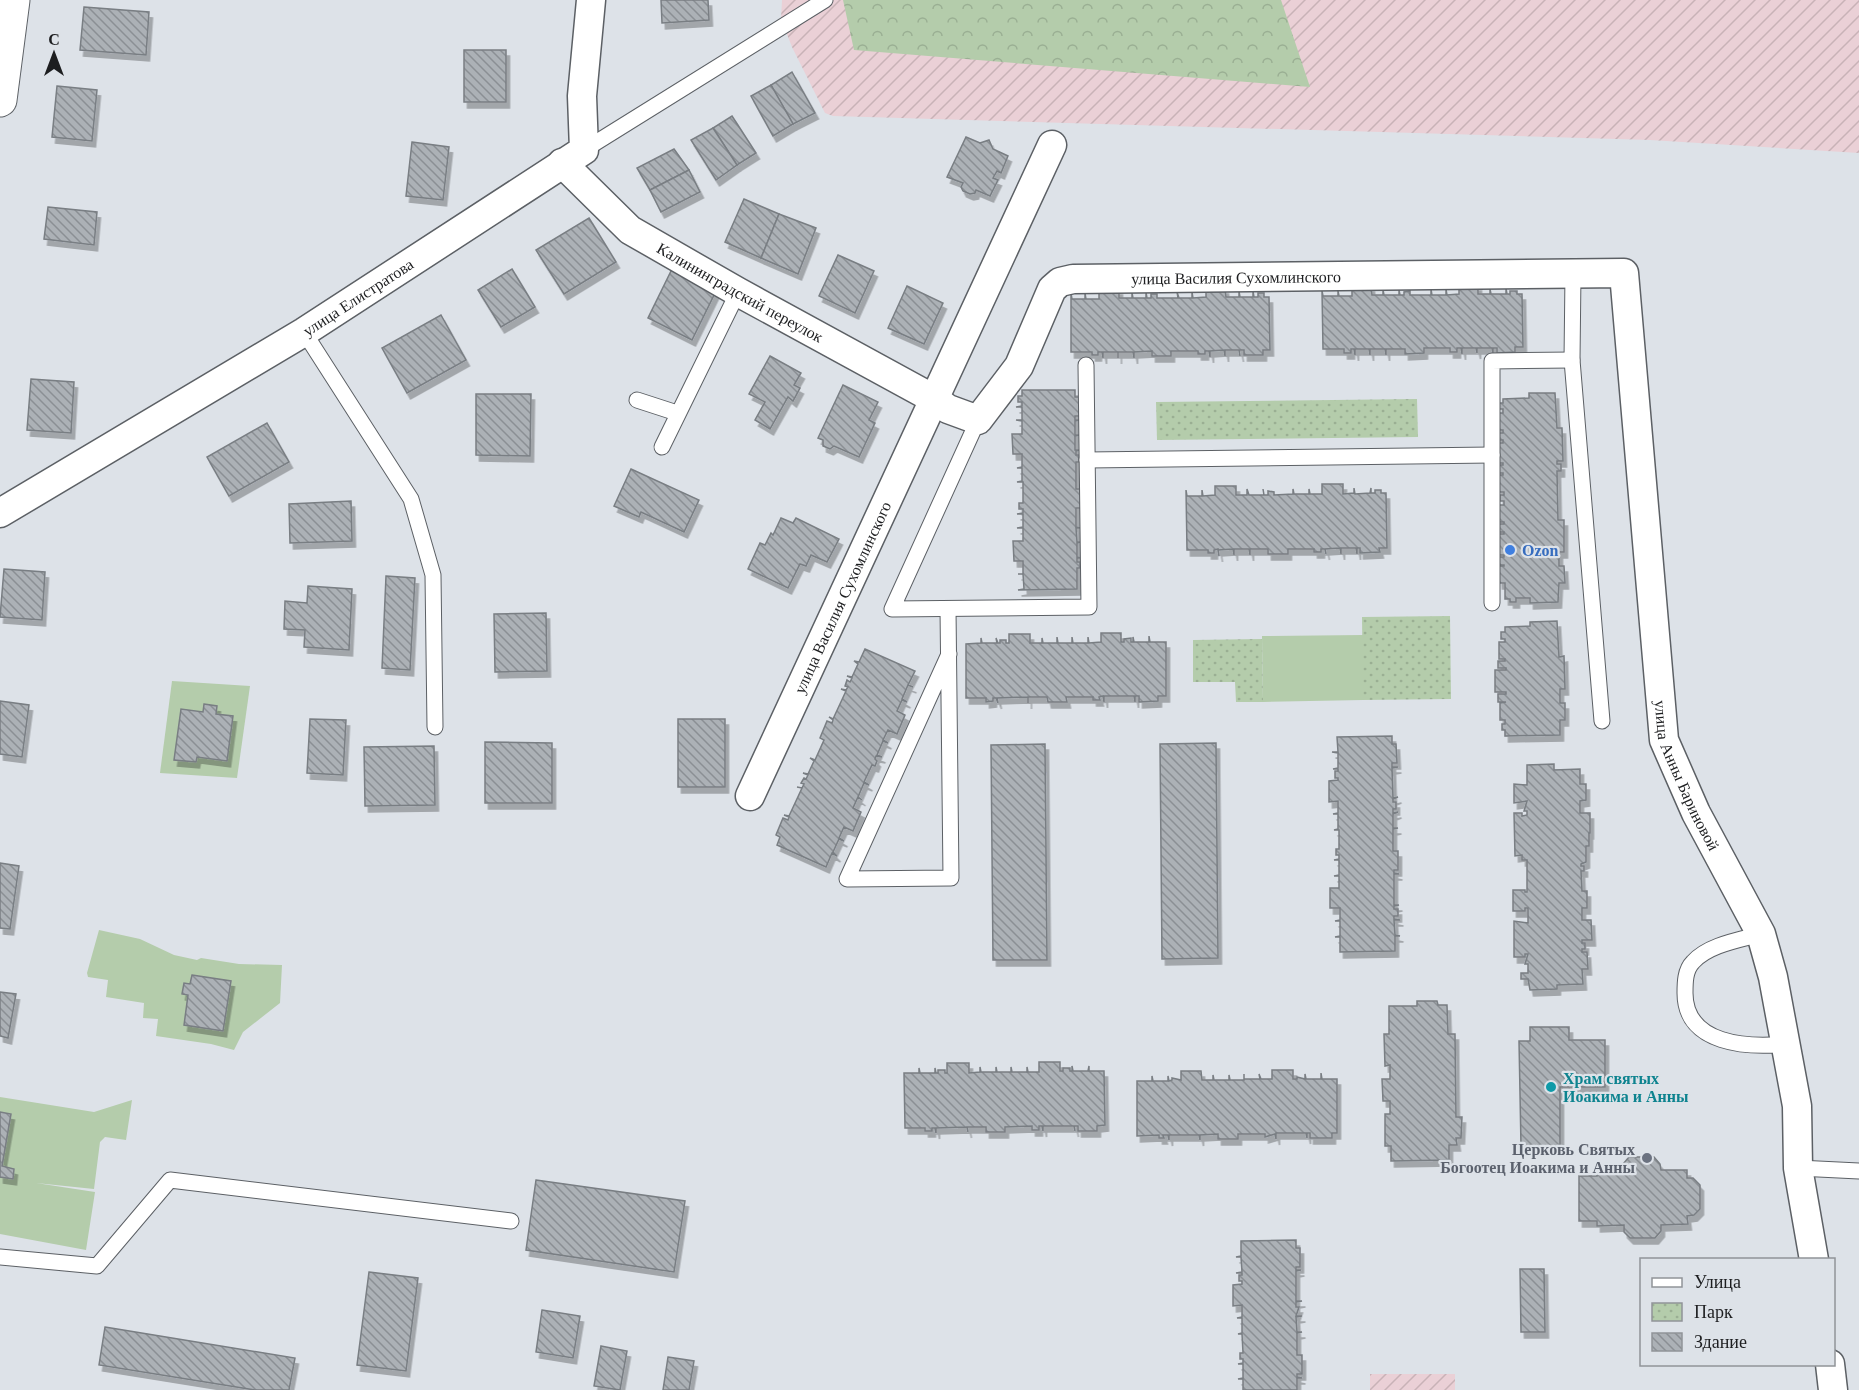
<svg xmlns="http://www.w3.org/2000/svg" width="1859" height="1390" font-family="Georgia,serif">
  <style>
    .industrial { fill: url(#industrial-furrows) }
    .green { fill: #b4ccab }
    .forest { fill: url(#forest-crowns) }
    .park { fill: url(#park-dots) }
    .building { fill: url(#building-back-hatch); stroke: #797e83; stroke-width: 1.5; filter: url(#shadow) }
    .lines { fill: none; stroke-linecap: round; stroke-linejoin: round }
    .lane-casing { stroke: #5c6065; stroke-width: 17 }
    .street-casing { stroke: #5c6065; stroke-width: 31 }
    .secondary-casing { stroke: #5c6065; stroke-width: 35 }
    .lane { stroke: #fff; stroke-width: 15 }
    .street { stroke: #fff; stroke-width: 28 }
    .secondary { stroke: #fff; stroke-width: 33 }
    .shop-dot { fill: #3f7fe0; stroke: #dde2e8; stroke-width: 2 }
    .culture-dot { fill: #0f9aa8; stroke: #dde2e8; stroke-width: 2 }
    .worship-dot { fill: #6b7280; stroke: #dde2e8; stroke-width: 2 }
    .labels { text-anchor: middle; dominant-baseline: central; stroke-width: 4.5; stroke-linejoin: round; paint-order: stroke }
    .street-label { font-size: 16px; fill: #1d1e20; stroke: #dde2e8 }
    .shop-label { font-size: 16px; font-weight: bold; fill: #366cbe; stroke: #dde2e8; text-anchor: start }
    .culture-label { font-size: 16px; font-weight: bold; fill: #0d838f; stroke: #dde2e8; text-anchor: start }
    .worship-label { font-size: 16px; font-weight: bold; fill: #5b616d; stroke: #dde2e8; text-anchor: end }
  </style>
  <defs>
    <pattern id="industrial-furrows" width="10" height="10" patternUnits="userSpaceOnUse" patternTransform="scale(1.5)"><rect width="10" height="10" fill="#ead0d6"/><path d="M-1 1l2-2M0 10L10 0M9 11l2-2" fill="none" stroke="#c8b2b7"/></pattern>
    <pattern id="forest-crowns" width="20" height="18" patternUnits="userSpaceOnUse" patternTransform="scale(1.5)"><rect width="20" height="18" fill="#b4ccab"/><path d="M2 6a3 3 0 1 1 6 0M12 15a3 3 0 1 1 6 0" fill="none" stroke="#9aaf93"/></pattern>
    <pattern id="park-dots" width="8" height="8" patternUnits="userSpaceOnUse" patternTransform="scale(1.5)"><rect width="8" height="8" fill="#b4ccab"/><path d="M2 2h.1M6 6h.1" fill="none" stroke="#9aaf93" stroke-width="1.8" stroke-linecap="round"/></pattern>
    <pattern id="building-back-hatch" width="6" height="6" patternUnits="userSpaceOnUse" patternTransform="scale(1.5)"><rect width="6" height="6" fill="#acb1b6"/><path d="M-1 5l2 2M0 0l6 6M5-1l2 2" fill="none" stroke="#8b8f94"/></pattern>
    <filter id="shadow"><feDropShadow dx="3.5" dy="6" stdDeviation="0" flood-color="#0004"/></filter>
  </defs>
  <rect width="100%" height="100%" fill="#dde2e8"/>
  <g class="industrial">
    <polygon points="782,0 1859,0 1859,153 1650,140 833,116 825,113 792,47 781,19"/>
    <rect x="1370" y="1374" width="85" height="16"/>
  </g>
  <g class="green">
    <polygon points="1363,635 1363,700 1263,702 1262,636"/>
    <polygon points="172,681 250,686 237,778 160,773"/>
    <polygon points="99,930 140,939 174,955 197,960 201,958 239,964 282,965 280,1003 243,1032 234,1050 211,1044 156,1036 158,1019 143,1018 144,1003 106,997 108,980 88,977 87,973"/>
    <polygon points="0,1097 94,1112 132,1100 126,1140 105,1137 100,1142 94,1189 36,1183 95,1192 86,1250 0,1234"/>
  </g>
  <polygon class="forest" points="843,0 1281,0 1310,87 854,50"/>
  <g class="park">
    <polygon points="1417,399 1418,437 1157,440 1156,402"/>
    <polygon points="1450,616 1451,699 1363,700 1362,617"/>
    <polygon points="1262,639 1263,702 1236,702 1235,682 1193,682 1193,640"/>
  </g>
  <g class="building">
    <polygon points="661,0 708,0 709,20 662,23"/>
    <polygon points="84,7 149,12 146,55 80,50"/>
    <rect x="464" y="50" width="42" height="52"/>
    <polygon points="792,72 815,113 793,124 771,85"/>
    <polygon points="771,85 793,124 773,136 751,96"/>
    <polygon points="57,86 97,90 92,141 52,137"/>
    <polygon points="732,116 756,153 737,165 713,128"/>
    <polygon points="713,128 737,165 716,180 691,140"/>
    <polygon points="966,137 980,143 989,140 993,149 1008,156 1001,173 997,171 993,178 998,180 990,196 976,190 975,193 970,194 963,191 961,187 963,183 947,177"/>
    <polygon points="412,142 449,147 443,200 406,196"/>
    <polygon points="674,149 689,170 650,190 637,168"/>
    <polygon points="689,170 700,192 661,212 650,190"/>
    <polygon points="744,199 779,214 761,258 725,242"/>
    <polygon points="48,207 97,212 94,245 44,239"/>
    <polygon points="779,214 816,228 798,274 761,258"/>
    <polygon points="589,218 616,262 564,294 536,250"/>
    <polygon points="838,255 874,271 855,313 819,296"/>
    <polygon points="512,269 535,307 501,327 478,290"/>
    <polygon points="672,269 716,291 692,340 648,318"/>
    <polygon points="1459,285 1478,285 1478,294 1490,294 1490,289 1491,294 1506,294 1506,288 1507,294 1510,294 1510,291 1517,291 1517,294 1522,294 1523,347 1515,347 1515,352 1497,353 1497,348 1493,348 1493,353 1492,348 1477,348 1477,353 1476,348 1462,348 1462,354 1461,348 1457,348 1457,352 1450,352 1450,348 1424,348 1424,353 1405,354 1405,349 1386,349 1386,355 1385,349 1370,349 1370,355 1369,349 1355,349 1355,355 1354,349 1351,349 1351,353 1344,353 1344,349 1323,349 1322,291 1323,296 1338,296 1338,291 1339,296 1352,296 1352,286 1371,286 1372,295 1383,295 1383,290 1384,295 1399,295 1399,290 1400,295 1404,295 1404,292 1410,291 1410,295 1431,295 1431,289 1432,295 1446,295 1446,289 1447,295 1459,294"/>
    <polygon points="907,286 943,303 924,344 888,328"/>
    <polygon points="1206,288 1225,288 1226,297 1239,297 1239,291 1240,297 1253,297 1253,291 1254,297 1258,297 1258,293 1264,293 1264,297 1269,297 1270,350 1263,350 1263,355 1244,355 1244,350 1239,350 1240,356 1239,350 1225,350 1225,356 1224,350 1210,351 1210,357 1209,351 1205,351 1205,354 1198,354 1198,351 1171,351 1171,356 1152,356 1152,351 1134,352 1134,358 1133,352 1118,352 1118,358 1118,352 1103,352 1103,358 1102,352 1098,352 1098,355 1092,355 1092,352 1071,352 1071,293 1072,299 1085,299 1085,293 1086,299 1099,299 1099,289 1119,289 1119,298 1132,298 1132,293 1133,298 1146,298 1146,292 1147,298 1151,298 1151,294 1157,294 1157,298 1178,298 1177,292 1179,298 1192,298 1192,292 1193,298 1206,297"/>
    <polygon points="441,315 466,360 407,393 382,348"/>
    <polygon points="770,356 801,373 794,385 800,388 793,401 788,397 770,429 755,420 765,402 749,394"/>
    <polygon points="31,379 74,382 71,433 27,430"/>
    <polygon points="843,385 878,402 869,420 875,423 859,457 834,446 830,449 823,446 823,440 818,438"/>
    <polygon points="1022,390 1075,390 1075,397 1080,397 1081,416 1075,416 1075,420 1081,420 1075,421 1075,435 1081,435 1075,436 1075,450 1081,450 1076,451 1076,455 1079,455 1079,462 1076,462 1076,489 1081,489 1081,508 1076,508 1076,527 1082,528 1076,528 1077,542 1082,542 1077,543 1077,557 1083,558 1077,558 1077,562 1080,562 1080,568 1077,568 1077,589 1018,590 1024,589 1023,574 1018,574 1023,574 1023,561 1014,561 1013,541 1023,541 1023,528 1017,528 1023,527 1023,514 1017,514 1023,513 1023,509 1019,509 1019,503 1023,503 1023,482 1017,482 1022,481 1022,468 1017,468 1022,467 1022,454 1013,454 1012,434 1022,434 1022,421 1016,420 1022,420 1022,407 1016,407 1022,406 1022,402 1018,402 1018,396 1022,396"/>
    <polygon points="1529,393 1555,393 1557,428 1562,428 1563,461 1557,461 1557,464 1561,464 1561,471 1557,471 1558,520 1564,520 1564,552 1559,552 1559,566 1564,566 1565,583 1559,583 1558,602 1530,603 1530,598 1516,598 1516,602 1510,602 1510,599 1505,599 1505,583 1499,583 1498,566 1504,566 1504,565 1497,565 1497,557 1504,557 1504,555 1495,555 1495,534 1504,534 1504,532 1497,532 1497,524 1504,524 1504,522 1498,522 1498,505 1504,505 1504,501 1500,501 1500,495 1504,495 1504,492 1498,492 1498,475 1503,475 1503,473 1495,473 1495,465 1503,465 1503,463 1494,463 1494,443 1503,443 1503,440 1497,440 1497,433 1503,433 1503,430 1497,430 1497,413 1503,413 1503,409 1499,409 1499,403 1503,403 1503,399 1529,398"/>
    <polygon points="476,394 531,394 530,456 476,455"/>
    <polygon points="267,423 289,462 229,496 207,457"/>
    <polygon points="631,469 699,500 684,532 641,512 639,517 614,506"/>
    <polygon points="1322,484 1343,484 1343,494 1354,493 1354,488 1355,494 1370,493 1371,488 1371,493 1375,493 1375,490 1381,490 1381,493 1386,493 1387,548 1379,548 1380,552 1360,553 1360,548 1357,548 1357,554 1356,548 1341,548 1341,554 1340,548 1325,549 1326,554 1325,549 1321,549 1321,552 1314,552 1314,549 1288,549 1288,554 1268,554 1268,549 1250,549 1250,555 1249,549 1234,549 1234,555 1233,549 1218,550 1219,556 1218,549 1214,550 1214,553 1208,553 1208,550 1187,550 1186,490 1187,496 1202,496 1202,490 1203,496 1215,495 1215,486 1236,486 1236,495 1247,495 1247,489 1249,495 1264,495 1263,489 1264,495 1268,495 1268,491 1274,492 1274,495 1293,494 1293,489 1294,494 1309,494 1309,489 1310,494 1322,494"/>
    <polygon points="351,501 352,541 290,543 289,504"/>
    <polygon points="781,518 793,523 796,518 839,539 827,562 811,555 806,566 800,564 788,588 748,569 760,543 765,545 771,533 773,535"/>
    <polygon points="4,569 45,572 42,620 0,617"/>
    <polygon points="386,576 415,578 410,670 382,668"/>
    <polygon points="308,586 352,589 349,650 304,647 305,630 284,629 285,601 307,603"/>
    <polygon points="546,613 547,671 495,672 494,614"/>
    <polygon points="1557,621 1559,657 1564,656 1565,689 1560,689 1560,703 1565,703 1565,720 1560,720 1560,735 1505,736 1505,730 1502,730 1502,724 1505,724 1505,720 1500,720 1500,703 1506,702 1498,702 1498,694 1506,694 1506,692 1495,692 1495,670 1506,670 1506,668 1498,668 1498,661 1505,661 1505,659 1499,659 1499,642 1505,642 1505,639 1501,639 1501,632 1505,632 1505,627 1530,626 1530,622"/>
    <polygon points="1101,633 1121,633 1121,642 1124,642 1124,639 1131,638 1131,642 1133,642 1133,637 1134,642 1149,642 1149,636 1150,642 1166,642 1166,696 1158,696 1158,701 1139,702 1139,696 1135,696 1135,702 1134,696 1104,696 1104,702 1103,696 1099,697 1100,700 1093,700 1093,697 1066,697 1067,702 1048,702 1047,697 1028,697 1028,703 1028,697 997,698 998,703 996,698 993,698 993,701 986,702 986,698 966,698 966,644 981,643 981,638 982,643 997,643 996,638 998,643 1000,643 1000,640 1006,640 1006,643 1009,643 1009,634 1030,634 1030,643 1042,643 1042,638 1043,643 1057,643 1057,637 1058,643 1072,643 1072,637 1073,643 1088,643 1088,637 1089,643 1101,642"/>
    <polygon points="865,649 915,671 908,685 913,687 908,685 902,699 907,702 902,700 897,711 905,715 897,734 888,730 883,740 888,743 883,741 877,755 882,757 876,756 875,759 877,761 875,766 872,765 864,782 869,785 864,783 858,797 862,800 858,797 853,808 861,812 853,831 844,827 839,838 844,841 839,839 833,852 837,856 832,853 826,867 777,845 780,837 776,835 783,818 788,820 789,817 784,815 789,816 802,788 797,787 802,788 804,784 801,783 804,778 806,779 808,775 803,773 808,774 814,761 810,758 815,760 824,740 820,738 827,721 832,723 833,720 829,717 833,719 846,691 841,689 846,690 848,687 845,686 847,680 850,682 852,678 847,676 852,677 858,664 854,661 859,662"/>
    <polygon points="0,701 29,705 22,757 0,754"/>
    <polygon points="204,704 217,706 216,714 233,716 227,761 197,757 196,762 174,760 181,709 203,712"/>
    <polygon points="310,719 346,720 343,775 307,773"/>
    <rect x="678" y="719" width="47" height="68"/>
    <polygon points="1392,736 1392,744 1396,744 1397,763 1392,763 1392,767 1398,767 1392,768 1393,798 1398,797 1393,799 1393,802 1396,802 1396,809 1393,809 1393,813 1398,812 1393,814 1393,828 1398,828 1393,829 1393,851 1398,851 1398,870 1394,870 1394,873 1399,874 1394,874 1394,905 1399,905 1394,906 1394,909 1398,909 1398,916 1394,916 1394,919 1400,920 1394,920 1395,935 1400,936 1395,936 1395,951 1340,952 1340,937 1335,937 1340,936 1340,921 1335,921 1340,920 1340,908 1330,908 1330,888 1339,888 1339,876 1334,876 1339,875 1339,860 1334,860 1339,859 1339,855 1336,855 1336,849 1339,849 1339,830 1334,830 1338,829 1338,814 1333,814 1338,813 1338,801 1329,802 1329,781 1338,780 1338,778 1335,778 1335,771 1338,771 1338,769 1333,769 1338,768 1338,753 1332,752 1338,752 1337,737"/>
    <polygon points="485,742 552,743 552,803 485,803"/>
    <polygon points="1216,743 1218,958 1162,959 1160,744"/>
    <polygon points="1045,744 1047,960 993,960 991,745"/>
    <polygon points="434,746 435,805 365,806 364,747"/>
    <polygon points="1554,764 1554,770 1580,769 1580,784 1586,784 1586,800 1580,801 1580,813 1590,813 1590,833 1589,833 1589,846 1586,846 1586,862 1581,864 1581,866 1584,866 1584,871 1581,871 1582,891 1587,891 1587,908 1582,908 1582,920 1591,920 1592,940 1582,940 1582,943 1585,943 1585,949 1582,949 1582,952 1587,952 1588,969 1582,969 1583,984 1557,985 1557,989 1530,990 1528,979 1521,979 1521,973 1528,973 1528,964 1525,964 1528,954 1525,954 1525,957 1514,957 1514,921 1528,923 1528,908 1525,908 1525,911 1513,911 1513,890 1525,890 1525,892 1527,892 1527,860 1522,860 1522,855 1515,856 1514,813 1522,813 1522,816 1527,815 1527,811 1524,811 1527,801 1514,803 1514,784 1527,785 1527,765"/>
    <polygon points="0,863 19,866 10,929 0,928"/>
    <polygon points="192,975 231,981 223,1031 184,1025 188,995 182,994 184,983 190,984"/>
    <polygon points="0,992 16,994 8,1038 0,1036"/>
    <polygon points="1417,1001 1437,1001 1438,1005 1447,1005 1448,1034 1455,1034 1456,1117 1462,1117 1461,1138 1456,1138 1457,1145 1449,1145 1449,1160 1391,1161 1391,1146 1385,1146 1385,1114 1390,1114 1390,1101 1383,1101 1382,1079 1390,1079 1390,1065 1385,1066 1384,1034 1389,1034 1389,1006 1417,1006"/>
    <polygon points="1530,1027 1569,1027 1569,1040 1605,1040 1605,1087 1560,1087 1560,1146 1521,1146 1519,1041 1530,1041"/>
    <polygon points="1039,1062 1060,1062 1060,1071 1063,1071 1063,1068 1070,1068 1070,1071 1072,1071 1072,1066 1073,1071 1088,1071 1089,1066 1089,1071 1104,1071 1105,1125 1097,1126 1097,1131 1078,1131 1078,1126 1074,1126 1075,1131 1074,1126 1043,1126 1043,1131 1042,1126 1039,1126 1039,1130 1032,1130 1032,1126 1005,1127 1005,1132 986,1132 986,1127 967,1127 968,1132 967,1127 936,1128 936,1133 935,1128 932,1128 932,1131 925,1131 925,1128 905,1128 904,1073 919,1073 919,1068 920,1073 935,1073 935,1068 936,1073 938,1073 938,1070 945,1070 945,1073 947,1073 947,1063 969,1063 969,1073 980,1072 980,1067 981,1072 996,1072 996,1067 997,1072 1011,1072 1011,1067 1012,1072 1027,1072 1027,1067 1028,1072 1039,1072"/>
    <polygon points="1272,1070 1293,1070 1293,1079 1297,1079 1297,1077 1305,1079 1305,1074 1306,1079 1321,1079 1321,1073 1322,1079 1337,1079 1337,1133 1332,1133 1332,1138 1310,1138 1310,1133 1307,1133 1307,1138 1306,1133 1276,1133 1276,1139 1275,1134 1265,1137 1265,1134 1238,1134 1238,1139 1218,1139 1218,1134 1200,1135 1200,1140 1199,1135 1169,1135 1169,1140 1168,1135 1163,1135 1164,1138 1159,1138 1159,1135 1137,1136 1137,1081 1152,1081 1152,1076 1153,1081 1168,1081 1168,1076 1169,1081 1172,1080 1172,1078 1181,1080 1181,1071 1201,1071 1202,1080 1213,1080 1213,1075 1214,1080 1229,1080 1229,1075 1230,1080 1244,1080 1244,1074 1244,1079 1260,1079 1259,1074 1261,1079 1272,1079"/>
    <polygon points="0,1112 11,1114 2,1166 14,1169 13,1179 0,1177"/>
    <polygon points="1629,1157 1654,1157 1660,1164 1661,1170 1687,1170 1687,1178 1693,1178 1700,1185 1700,1209 1694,1215 1687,1216 1688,1224 1661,1225 1661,1231 1655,1238 1630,1238 1624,1232 1624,1225 1597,1226 1597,1221 1579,1221 1579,1176 1597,1176 1597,1171 1623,1170 1623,1164"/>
    <polygon points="536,1180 685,1201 674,1272 526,1250"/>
    <polygon points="1296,1240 1296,1248 1300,1248 1300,1267 1296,1267 1296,1270 1301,1270 1296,1271 1296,1301 1302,1301 1296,1302 1296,1307 1299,1307 1296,1316 1302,1316 1296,1317 1297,1332 1302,1332 1297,1333 1297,1355 1302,1355 1302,1374 1297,1374 1297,1377 1302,1378 1297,1378 1297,1390 1243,1390 1243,1379 1238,1379 1243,1378 1243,1364 1238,1364 1243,1363 1243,1359 1240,1359 1240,1353 1243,1353 1242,1334 1238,1334 1242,1333 1242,1318 1237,1318 1242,1317 1242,1305 1233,1306 1233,1285 1242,1284 1242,1281 1239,1281 1239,1275 1242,1275 1242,1273 1236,1273 1242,1272 1241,1257 1236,1257 1241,1256 1241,1241"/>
    <polygon points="1520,1269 1544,1269 1545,1332 1521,1332"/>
    <polygon points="369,1272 418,1278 406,1371 357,1365"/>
    <polygon points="542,1310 580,1316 573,1358 536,1352"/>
    <polygon points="105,1327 295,1358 289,1390 255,1390 99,1365"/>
    <polygon points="601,1346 627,1351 620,1390 594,1386"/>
    <polygon points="668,1357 694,1361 689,1390 663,1390"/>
  </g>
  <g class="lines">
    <g class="lane-casing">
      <g id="lane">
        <polyline points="584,150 825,0"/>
        <polyline points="1573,274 1572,360 1602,721"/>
        <polyline points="304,332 411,499 433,575 435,727"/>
        <polyline points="637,400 677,413"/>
        <polyline points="978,420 892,609 1089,607 1086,365"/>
        <polyline points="662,447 738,292"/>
        <polyline points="1087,460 1492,455"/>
        <polyline points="1492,603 1492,361 1572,360"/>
        <path d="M948 609C949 699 950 788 951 878L847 879 949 654"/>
        <path d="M1761 934C1739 940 1708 945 1693 962 1685 970 1685 983 1685 993 1685 1045 1748 1048 1787 1044"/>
        <polyline points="1798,1168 1859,1171"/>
        <polyline points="0,1257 97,1266 170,1180 511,1221"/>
      </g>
    </g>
    <g class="street-casing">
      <g id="street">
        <path id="s1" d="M562 163 630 230 738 292 934 399 948 409 978 420 1019 366 1052 289 1060 282 1073 279 1624 273 1664 740 1696 813 1761 934 1773 977 1797 1106 1798 1168 1814 1260"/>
        <path id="s2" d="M0 513 304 332 584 150 582 96 591 0"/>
        <path id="s3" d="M750 796 1052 145"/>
        <polyline points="1830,1364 1833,1390"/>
      </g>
    </g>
    <g class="secondary-casing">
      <polyline id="secondary" points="0,100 13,0"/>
    </g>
    <use href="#lane" class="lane"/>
    <use href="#street" class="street"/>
    <use href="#secondary" class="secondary"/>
  </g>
  <circle class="shop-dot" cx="1510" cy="550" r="6"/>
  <circle class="culture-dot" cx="1551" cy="1087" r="6"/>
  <circle class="worship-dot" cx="1647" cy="1158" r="6"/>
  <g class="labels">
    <g class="street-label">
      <text stroke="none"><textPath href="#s1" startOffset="831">улица Василия Сухомлинского</textPath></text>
      <text stroke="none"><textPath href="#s1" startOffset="222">Калининградский переулок</textPath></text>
      <text stroke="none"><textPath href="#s2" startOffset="418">улица Елистратова</textPath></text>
      <text stroke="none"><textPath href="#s3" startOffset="219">улица Василия Сухомлинского</textPath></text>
      <text stroke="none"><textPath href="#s1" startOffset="1728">улица Анны Бариновой</textPath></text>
    </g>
    <g class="shop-label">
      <text x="1522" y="550">Ozon</text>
    </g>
    <g class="culture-label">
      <text x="1563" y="1078">Храм святых<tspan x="1563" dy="18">Иоакима и Анны</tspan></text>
    </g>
    <g class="worship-label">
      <text x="1635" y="1149">Церковь Святых<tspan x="1635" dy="18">Богоотец Иоакима и Анны</tspan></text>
    </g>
  </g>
  <rect x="1640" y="1258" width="195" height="108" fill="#dde2e8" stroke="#909498" stroke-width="1.5"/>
  <rect x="1652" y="1278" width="30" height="9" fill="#ffffff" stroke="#909498" stroke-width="1.5"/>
  <text x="1694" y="1288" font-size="18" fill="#1d1e20">Улица</text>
  <rect x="1652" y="1303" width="30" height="18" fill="url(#park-dots)" stroke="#909498" stroke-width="1.5"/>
  <text x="1694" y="1318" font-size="18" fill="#1d1e20">Парк</text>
  <rect x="1652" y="1333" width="30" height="18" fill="url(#building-back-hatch)" stroke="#909498" stroke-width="1.5"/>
  <text x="1694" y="1348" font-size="18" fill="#1d1e20">Здание</text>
  <g transform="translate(54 54)" stroke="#dde2e8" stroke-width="4.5" paint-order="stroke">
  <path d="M0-4.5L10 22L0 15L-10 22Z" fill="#1d1e20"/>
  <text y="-9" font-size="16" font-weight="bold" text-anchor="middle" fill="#1d1e20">С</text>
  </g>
</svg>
